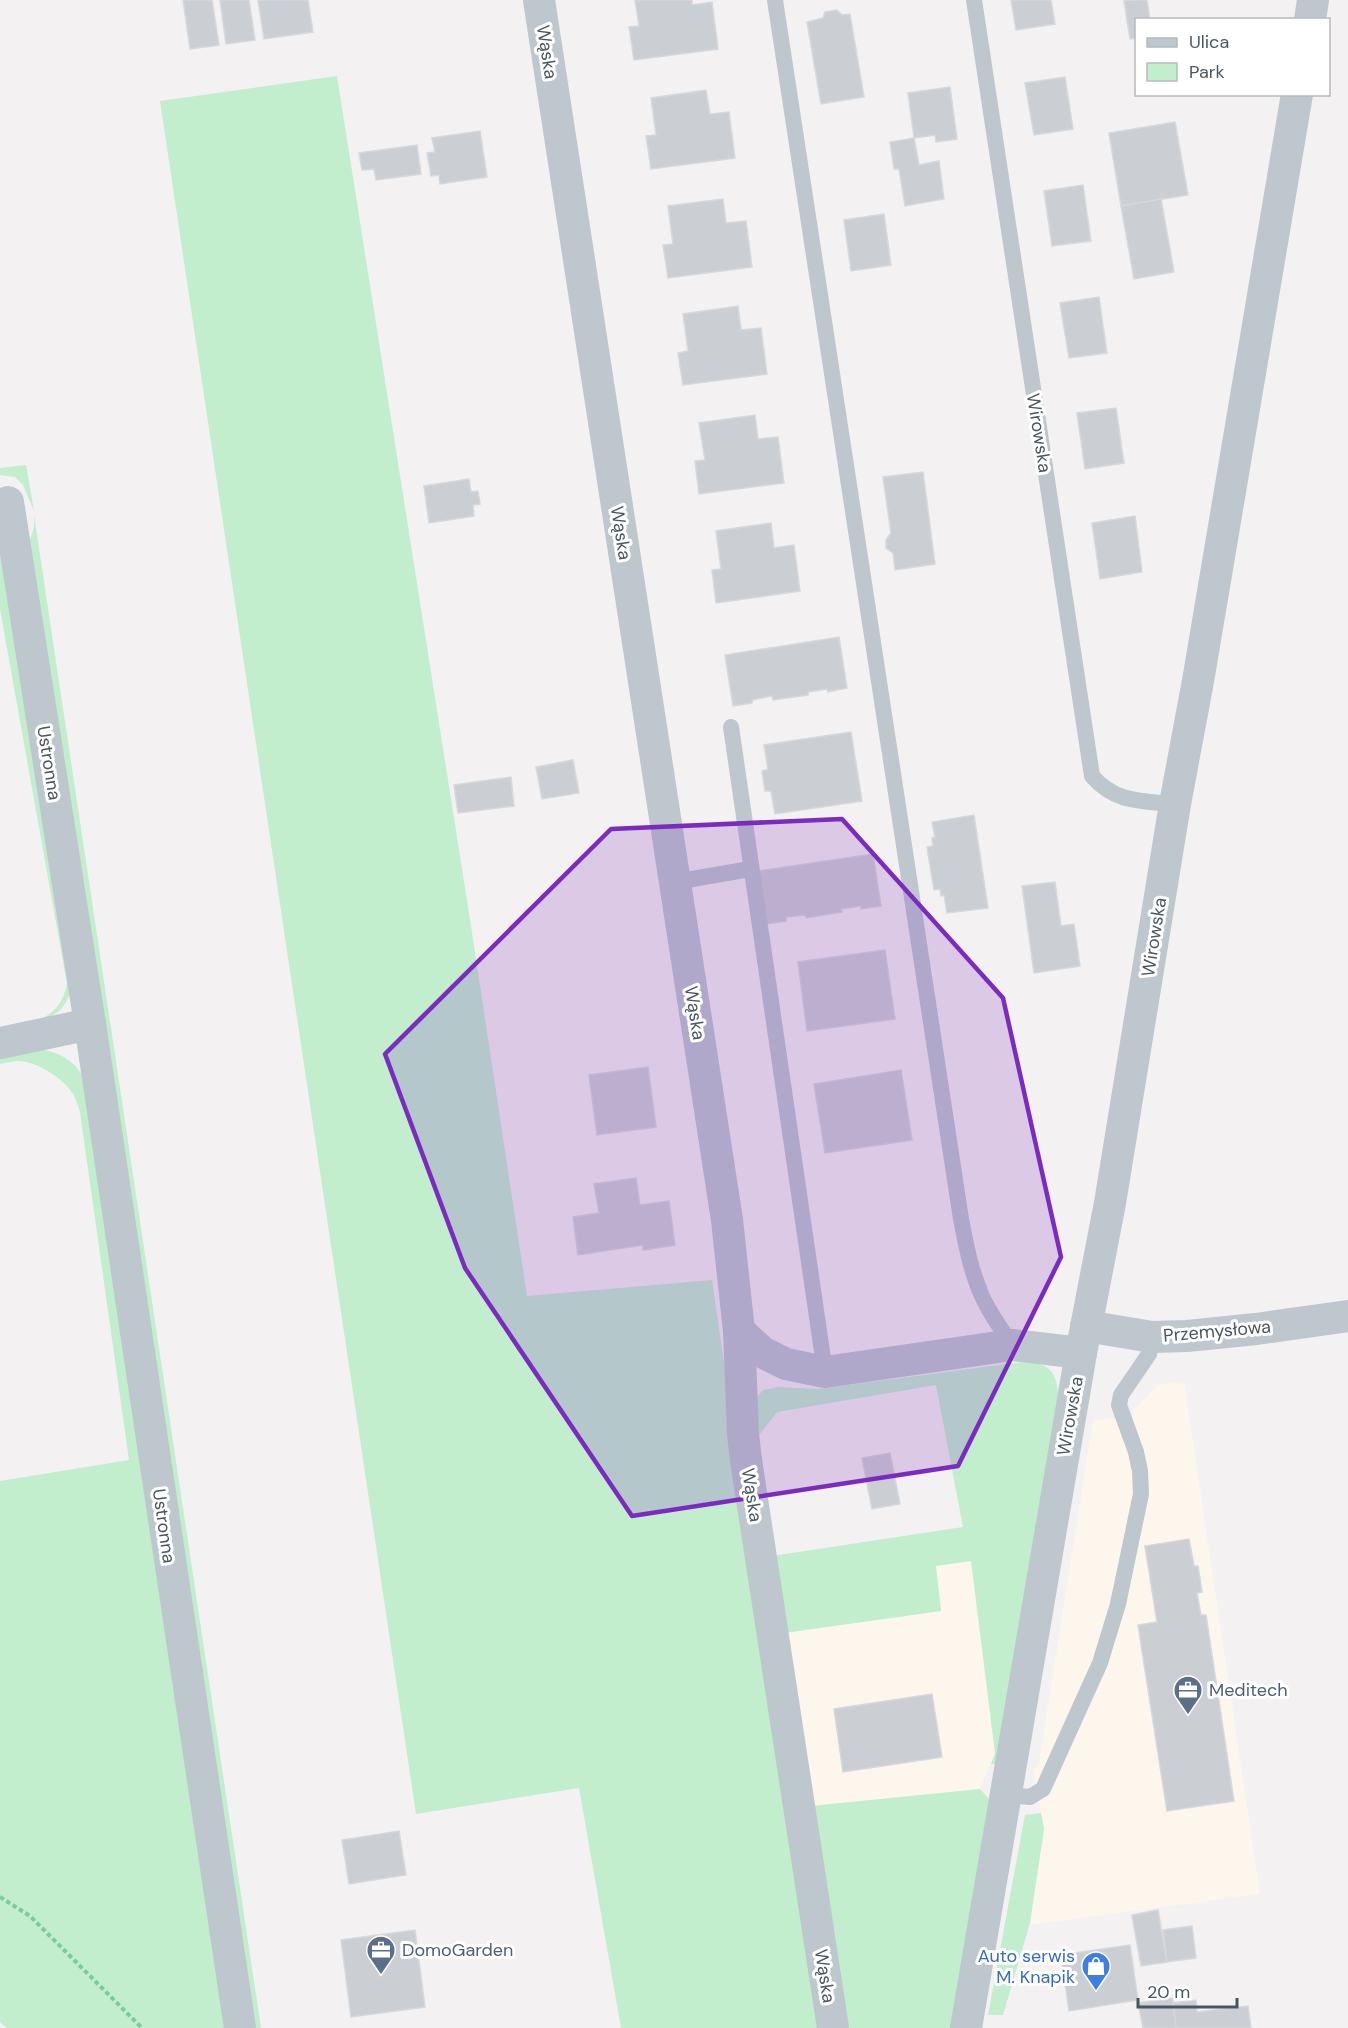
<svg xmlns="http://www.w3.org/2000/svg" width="1348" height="2028" font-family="'DM Sans',sans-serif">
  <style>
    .commercial { fill: #fcf6ed }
    .green { fill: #c2eece }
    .building { fill: #cbcfd3; stroke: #d5d8dc; stroke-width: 1.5 }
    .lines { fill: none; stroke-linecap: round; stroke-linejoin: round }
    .path { stroke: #7bcb9b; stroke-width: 4; stroke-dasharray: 4.5 3; stroke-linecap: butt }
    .service { stroke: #bdc7cd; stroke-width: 16 }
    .minor { stroke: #bdc7cd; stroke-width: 32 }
    .marked { fill: #7b2cbf; fill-opacity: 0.2; stroke: #7b2cbf; stroke-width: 4.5; stroke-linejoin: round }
    .labels { text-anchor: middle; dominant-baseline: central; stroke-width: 6; stroke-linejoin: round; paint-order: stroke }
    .street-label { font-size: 18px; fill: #49565e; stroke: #fff }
    .service-label { font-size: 18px; fill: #4e5e75; stroke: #fff; text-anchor: start }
    .shop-label { font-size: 18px; fill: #366cbe; stroke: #fff; text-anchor: end }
  </style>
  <rect width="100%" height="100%" fill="#f3f1f1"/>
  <g class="commercial">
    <polygon points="1184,1381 1260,1894 1030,1925 1044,1829 1033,1772 1039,1762 1093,1420 1133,1416 1134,1409 1158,1385"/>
    <polygon points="971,1561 995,1754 980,1789 811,1806 784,1633 940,1611 935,1566"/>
  </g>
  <g class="green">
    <polygon points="337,76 469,913 527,1296 712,1280 821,2028 621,2028 579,1788 416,1814 160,101"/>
    <polygon points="26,465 34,511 23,485 15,477 0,475 0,468"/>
    <polygon points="34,515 261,2028 251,2028 29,543 34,527"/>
    <path d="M0 550 71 991C65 1008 57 1016 39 1021 57 1010 62 1004 67 984L0 609Z"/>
    <path d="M39 1049C60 1052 76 1061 85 1081L227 2028H7L0 2022V1481L129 1460 80 1112C78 1106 76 1099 73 1094 63 1078 38 1062 18 1061 13 1061 6 1063 0 1064V1054Z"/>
    <path d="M1021 1362C1045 1361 1057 1369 1058 1394L1002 1745 998 1761 995 1764H991L995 1753 971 1561 936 1566 941 1611 784 1633 772 1556 963 1527 936 1385 777 1412 753 1443 757 1397 763 1390 779 1387 818 1389Z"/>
    <polygon points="980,1789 989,1799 951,2028 844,2028 811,1806"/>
    <polygon points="1041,1813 1044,1829 1030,1923 1003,2015 988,2015 1025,1815"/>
  </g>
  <g class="building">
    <polygon points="183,0 212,0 219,45 190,49"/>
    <polygon points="220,0 249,0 255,40 226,44"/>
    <polygon points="258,0 308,0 313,32 264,39"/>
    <polygon points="635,0 692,0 692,5 712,2 718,49 634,60 629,27 639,26"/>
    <polygon points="1011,0 1051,0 1055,24 1016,30"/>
    <polygon points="1131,0 1147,0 1150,20 1136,20 1136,38 1130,39 1124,1"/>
    <polygon points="837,10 842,15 850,14 864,97 821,104 807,22 823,18 825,12"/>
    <polygon points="1065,77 1073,129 1034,135 1025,83"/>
    <polygon points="950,87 957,139 936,142 935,135 914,138 908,93"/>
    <polygon points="706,90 710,114 729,112 735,158 651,169 646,136 656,135 651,98"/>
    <polygon points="1175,122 1188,195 1121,206 1109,133"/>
    <polygon points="480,131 487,177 440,184 439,175 431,176 427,153 435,152 432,138"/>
    <polygon points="914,138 919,165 939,161 944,199 905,206 899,169 894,169 890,142"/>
    <polygon points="417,145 421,174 376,180 374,169 362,170 359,153"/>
    <polygon points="1083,185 1091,241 1052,246 1044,191"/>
    <polygon points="723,199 726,223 746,221 752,267 668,278 663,245 673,244 668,206"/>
    <polygon points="1161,199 1174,272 1134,279 1121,206"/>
    <polygon points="884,214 891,265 851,271 844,220"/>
    <polygon points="1099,297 1107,353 1069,358 1060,303"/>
    <polygon points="738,306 741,330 761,328 767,374 683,385 678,353 688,351 683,314"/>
    <polygon points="1116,408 1124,463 1085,469 1077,413"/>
    <polygon points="755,415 758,439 778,437 784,483 699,494 695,461 705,460 699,423"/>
    <polygon points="923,472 935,564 895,570 893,553 886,548 886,540 891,533 883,477"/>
    <polygon points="469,479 471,492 478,491 480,504 473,505 474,516 429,523 424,486"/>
    <polygon points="1135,516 1142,572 1100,579 1092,523"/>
    <polygon points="771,523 774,548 794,545 800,591 716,603 712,570 721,569 716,531"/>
    <polygon points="839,637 847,688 828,692 827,689 808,692 808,695 773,700 772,696 752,700 752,703 733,706 725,655"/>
    <polygon points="851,732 862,801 775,814 771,791 765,791 762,771 768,769 764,745"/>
    <polygon points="573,760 579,793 542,799 536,767"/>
    <polygon points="511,777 514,806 458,813 454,785"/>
    <polygon points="974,815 988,908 947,913 944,895 941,896 940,889 934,890 927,847 933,846 932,838 935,837 932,822"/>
    <polygon points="873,854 881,906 861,909 861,906 841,909 842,912 806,918 805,915 786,917 786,921 766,924 759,871"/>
    <polygon points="1055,882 1061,926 1074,924 1080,966 1034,973 1022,886"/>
    <polygon points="885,950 895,1019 807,1031 798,962"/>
    <polygon points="648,1067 656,1127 597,1135 589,1075"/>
    <polygon points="901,1070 912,1140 825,1153 814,1084"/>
    <polygon points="636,1178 640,1205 669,1201 675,1245 643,1250 643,1245 578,1255 573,1217 599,1213 594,1184"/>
    <polygon points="890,1453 900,1504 872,1509 862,1458"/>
    <polygon points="1189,1539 1194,1566 1198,1566 1202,1592 1197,1593 1201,1615 1206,1615 1234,1801 1167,1811 1138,1625 1157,1622 1145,1546"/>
    <polygon points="932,1694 942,1757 843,1772 834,1709"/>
    <polygon points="399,1831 406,1875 349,1884 342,1840"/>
    <polygon points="1158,1910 1167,1962 1141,1966 1132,1915"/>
    <polygon points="1192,1926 1196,1958 1167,1962 1163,1930"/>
    <polygon points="415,1930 425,2007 351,2017 341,1940"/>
    <polygon points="1130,1945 1138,2000 1069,2011 1061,1955"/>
    <polygon points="1173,1998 1176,2028 1143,2028 1138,2003"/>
    <polygon points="1196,2000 1197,2012 1248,2006 1251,2028 1176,2028 1173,2003"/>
  </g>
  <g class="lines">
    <polyline class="path" points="0,1897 30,1916 142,2028"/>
    <g class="service">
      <path d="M775 0 961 1219C966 1245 971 1272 982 1296 990 1314 1001 1329 1012 1345"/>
      <path d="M974 0 1092 776C1115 803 1142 801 1175 804"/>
      <polyline points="731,727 825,1372"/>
      <polyline points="675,882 750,869"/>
      <polyline points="1006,1795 1030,1797 1043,1789 1100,1663 1118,1604 1141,1494 1140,1471 1136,1452 1119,1405 1121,1395 1149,1354 1152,1337"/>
    </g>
    <g class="minor">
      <polyline points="539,0 727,1220 739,1331 743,1434 746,1460 833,2028"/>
      <polyline points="1310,20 1313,0"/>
      <polyline points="8,502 90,1024 240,2028"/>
      <polyline points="0,1043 90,1024"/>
      <polyline points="1086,1326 1152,1337 1187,1336 1256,1329 1348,1316"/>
      <polyline points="739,1331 762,1352 786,1364 825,1372 1012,1345 1081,1353"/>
      <polyline points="966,2028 1081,1353 1110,1203 1175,804 1198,681 1297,94"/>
    </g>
  </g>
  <path class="marked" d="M842 819 1003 998 1061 1257 958 1466 632 1516 465 1268 385 1054 611 829Z"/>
  <defs>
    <g id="office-pin" transform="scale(1.5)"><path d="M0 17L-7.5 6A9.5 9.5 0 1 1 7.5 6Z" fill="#5c6f8a" stroke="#fff"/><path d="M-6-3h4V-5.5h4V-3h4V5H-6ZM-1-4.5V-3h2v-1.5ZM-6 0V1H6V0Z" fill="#fff"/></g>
    <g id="shop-pin" transform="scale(1.5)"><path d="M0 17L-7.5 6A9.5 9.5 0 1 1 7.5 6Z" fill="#3f7fe0" stroke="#fff"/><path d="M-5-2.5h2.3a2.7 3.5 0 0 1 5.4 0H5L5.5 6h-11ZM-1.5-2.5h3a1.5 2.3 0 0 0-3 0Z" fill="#fff"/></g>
  </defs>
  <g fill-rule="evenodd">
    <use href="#office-pin" x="1188" y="1690"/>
    <use href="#office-pin" x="381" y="1950"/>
    <use href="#shop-pin" x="1096" y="1966"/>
  </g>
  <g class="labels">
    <g class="street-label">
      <text transform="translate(547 52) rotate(81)">Wąska</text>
      <text transform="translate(1039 433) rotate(81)">Wirowska</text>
      <text transform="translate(621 533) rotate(81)">Wąska</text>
      <text transform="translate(49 763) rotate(81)">Ustronna</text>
      <text transform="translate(1154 937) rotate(-81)">Wirowska</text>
      <text transform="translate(695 1013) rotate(81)">Wąska</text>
      <text transform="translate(1217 1331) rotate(-5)">Przemysłowa</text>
      <text transform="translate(1070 1416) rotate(-80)">Wirowska</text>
      <text transform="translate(752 1495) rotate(81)">Wąska</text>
      <text transform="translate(164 1526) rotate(82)">Ustronna</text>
      <text transform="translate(825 1976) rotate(81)">Wąska</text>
    </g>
    <g class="service-label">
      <text x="1209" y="1690">Meditech</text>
      <text x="402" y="1950">DomoGarden</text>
    </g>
    <g class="shop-label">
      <text x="1075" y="1956">Auto serwis<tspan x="1075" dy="21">M. Knapik</tspan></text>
    </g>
  </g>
  <rect x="1135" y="18" width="195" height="78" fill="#ffffff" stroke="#b6bbbf" stroke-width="1.5"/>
  <rect x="1147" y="38" width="30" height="9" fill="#bdc7cd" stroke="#b6bbbf" stroke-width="1.5"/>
  <text x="1189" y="48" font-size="18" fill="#49565e">Ulica</text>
  <rect x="1147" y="63" width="30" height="18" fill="#c2eece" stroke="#b6bbbf" stroke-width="1.5"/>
  <text x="1189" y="78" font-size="18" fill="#49565e">Park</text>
  <path d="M1138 1998v9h99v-9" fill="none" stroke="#49565e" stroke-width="3"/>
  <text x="1147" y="1998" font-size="18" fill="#49565e" stroke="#ffffff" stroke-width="4.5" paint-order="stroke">20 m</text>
</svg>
